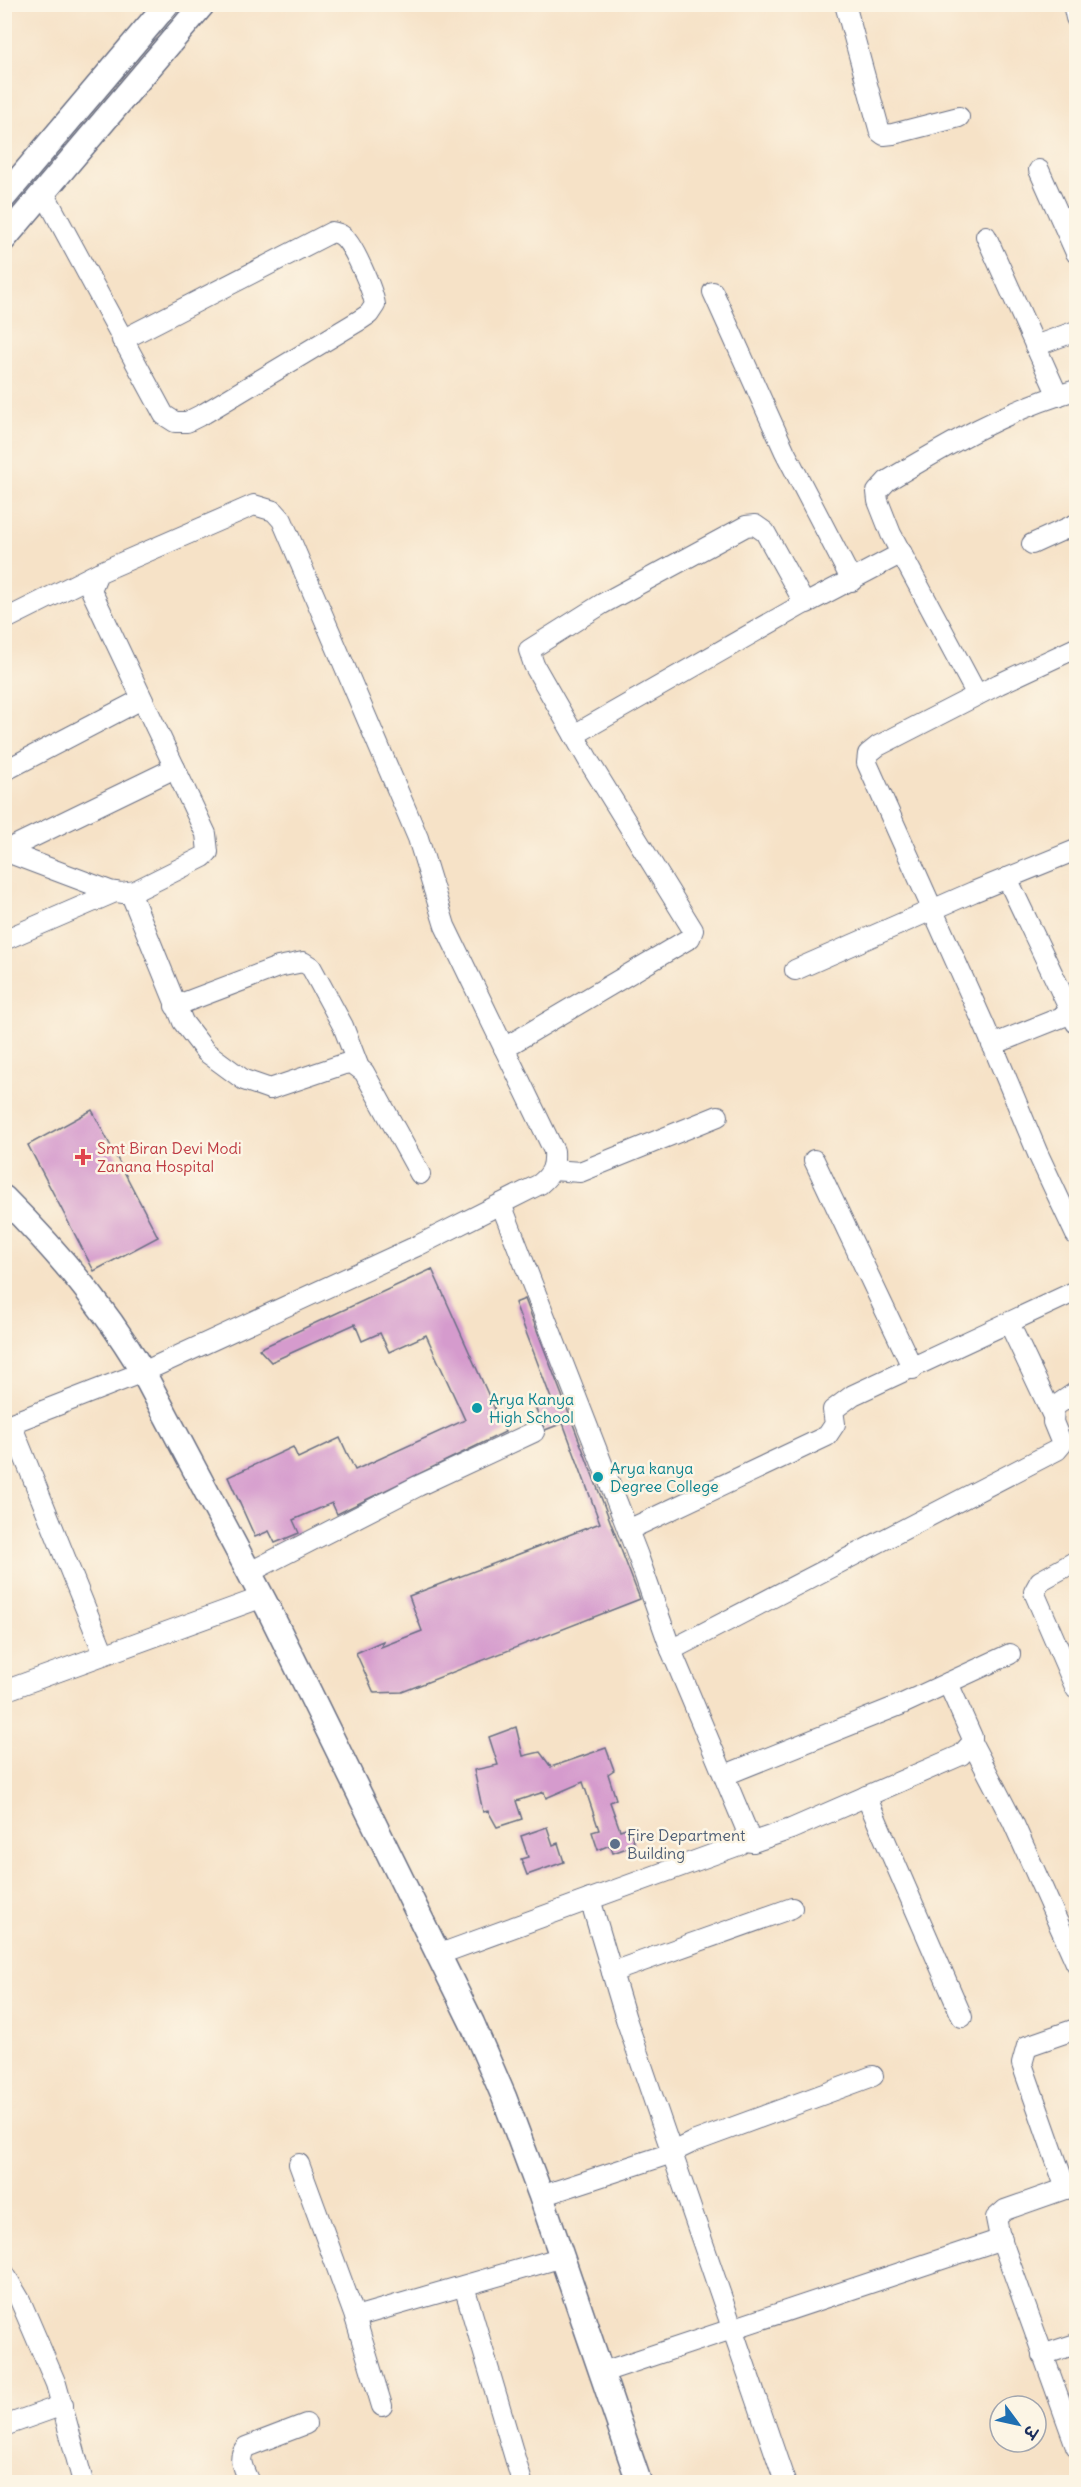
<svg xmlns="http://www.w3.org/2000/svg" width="1081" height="2487" font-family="Delius,'Playpen Sans Deva',sans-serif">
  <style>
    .building { fill: #d59bcd }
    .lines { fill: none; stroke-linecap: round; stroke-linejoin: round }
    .minor-casing { stroke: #686e83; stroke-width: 22 }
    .major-casing { stroke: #686e83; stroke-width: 27 }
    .minor { stroke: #fff; stroke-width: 20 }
    .major { stroke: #fff; stroke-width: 24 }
    .health-dot { fill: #e0444e; stroke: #fcf5e5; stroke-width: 2 }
    .culture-dot { fill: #0f9aa8; stroke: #fcf5e5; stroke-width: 2 }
    .service-dot { fill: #5c6f8a; stroke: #fcf5e5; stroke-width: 2 }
    .labels { text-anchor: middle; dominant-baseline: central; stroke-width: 5; stroke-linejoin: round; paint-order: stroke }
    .health-label { font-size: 16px; fill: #be3a42; stroke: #fcf5e5; text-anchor: start }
    .culture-label { font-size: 16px; fill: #0d838f; stroke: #fcf5e5; text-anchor: start }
    .service-label { font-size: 16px; fill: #4e5e75; stroke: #fcf5e5; text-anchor: start }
  </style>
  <rect width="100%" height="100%" fill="#fcf5e5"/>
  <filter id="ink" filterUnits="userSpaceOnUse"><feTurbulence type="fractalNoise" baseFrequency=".0167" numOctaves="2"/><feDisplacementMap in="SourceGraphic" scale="12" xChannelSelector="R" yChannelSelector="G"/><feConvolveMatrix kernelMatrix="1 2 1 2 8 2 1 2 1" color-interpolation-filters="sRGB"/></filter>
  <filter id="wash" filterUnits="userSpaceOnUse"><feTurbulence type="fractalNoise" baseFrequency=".008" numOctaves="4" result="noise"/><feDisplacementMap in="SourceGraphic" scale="24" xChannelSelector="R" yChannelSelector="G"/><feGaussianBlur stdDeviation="1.35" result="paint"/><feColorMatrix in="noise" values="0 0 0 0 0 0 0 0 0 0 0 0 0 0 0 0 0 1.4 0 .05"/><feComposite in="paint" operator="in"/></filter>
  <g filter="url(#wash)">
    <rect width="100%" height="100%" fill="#f6e2c7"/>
    <g id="blocks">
      <g class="building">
        <polygon points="92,1110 158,1237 94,1271 28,1145"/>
        <polygon points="432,1269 505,1432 337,1514 332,1503 293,1520 299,1533 275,1543 269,1531 255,1537 228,1477 293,1447 298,1458 340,1438 355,1470 465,1420 426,1335 389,1352 380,1333 362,1341 355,1324 271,1362 259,1349"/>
        <polygon points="525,1299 640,1599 402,1692 374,1693 356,1653 383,1641 381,1647 422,1631 409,1596 600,1523 563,1423 545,1430 535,1407 552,1401 515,1303"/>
        <polygon points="516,1727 523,1756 540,1752 551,1767 606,1748 614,1770 608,1774 616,1799 610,1802 620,1830 629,1827 635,1845 613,1853 610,1845 598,1850 592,1832 599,1830 583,1782 546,1798 544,1792 516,1801 522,1819 497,1827 488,1811 483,1812 474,1770 498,1765 489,1737"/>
        <polygon points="547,1827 553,1845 558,1843 564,1862 527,1875 521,1859 528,1857 521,1836"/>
      </g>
    </g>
  </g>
  <g filter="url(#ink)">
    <use href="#blocks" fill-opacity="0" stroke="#686e83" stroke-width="1.5"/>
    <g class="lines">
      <g class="minor-casing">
        <g id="minor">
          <polyline points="845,4 880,132 884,135 893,134 959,117"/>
          <polyline points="1073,4 1076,18"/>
          <polyline points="1039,170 1076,253"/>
          <path d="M44 193 164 415 175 422H187L205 413 360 320 369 314 375 305C373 291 353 242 341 235 338 233 335 233 332 232L122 340"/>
          <polyline points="986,236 1058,396"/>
          <polyline points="713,292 785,452 852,581"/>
          <polyline points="1035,346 1076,331"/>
          <polyline points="1032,544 1076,524"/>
          <polyline points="4,620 98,573"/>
          <polyline points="1076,648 999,684 878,746 868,754 867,763 985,1027 1038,1154 1076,1235"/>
          <path d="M977 695 891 534 878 501 877 492 887 481C949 444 1006 410 1076 390"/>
          <polyline points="574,735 805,603"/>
          <polyline points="4,771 142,699"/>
          <path d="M4 851 110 891 122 893 135 891 203 857 208 852 206 834 91 590 98 573 254 505 274 511 282 520 418 838 445 926 554 1151C555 1167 552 1174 540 1184L417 1246 143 1372 4 1426"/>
          <polyline points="4,851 175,768"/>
          <polyline points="1007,878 1076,1023"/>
          <polyline points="130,892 183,1022 206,1052 244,1080 270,1089 344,1064 352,1063 364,1072 420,1174"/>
          <polyline points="4,940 115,892"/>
          <polyline points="795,970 973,892 1076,850"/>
          <polyline points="175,1006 278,967 303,962 311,967 343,1026 358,1065"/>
          <polyline points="992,1045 1072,1013"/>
          <polyline points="504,1048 690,938 693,930 590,763 534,665 529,650 602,604 746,526 755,525 765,532 802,599 807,603 902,553"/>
          <polyline points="814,1160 913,1369"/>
          <polyline points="553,1170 580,1172 718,1116"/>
          <polyline points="1009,1323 1052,1414"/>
          <polyline points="11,1424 104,1654"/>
          <polyline points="628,1530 827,1436 835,1424 833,1410 853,1395 1076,1291"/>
          <polyline points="1076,1561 1040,1581 1034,1592 1076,1689"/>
          <polyline points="250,1572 418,1486 534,1432"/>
          <polyline points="671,1650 1057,1450 1062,1444 1053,1422 1054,1407 1076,1392"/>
          <polyline points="4,1691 263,1597"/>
          <polyline points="972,1743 1013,1822 1076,1963"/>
          <polyline points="725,1775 900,1705 1010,1654"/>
          <polyline points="866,1796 962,2017"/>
          <polyline points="743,1841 753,1842 791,1829 961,1755 972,1743 972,1737 948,1683"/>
          <polyline points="590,1899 626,2019 785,2482"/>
          <polyline points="440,1954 739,1845 747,1831 671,1650 638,1556 501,1204"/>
          <polyline points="612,1972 792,1908"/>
          <polyline points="299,2164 355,2317 382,2406"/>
          <polyline points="1076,2185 1005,2210 996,2218 999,2233 1076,2446"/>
          <polyline points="1066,2189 1022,2064 1027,2046 1076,2029"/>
          <polyline points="541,2196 666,2155 693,2142 873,2076"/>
          <polyline points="4,2273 20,2300 56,2384 83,2482"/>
          <polyline points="464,2286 522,2482"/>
          <polyline points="355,2317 563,2257"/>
          <polyline points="1042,2355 1076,2344"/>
          <polyline points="603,2372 1002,2239"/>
          <polyline points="4,2426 63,2405"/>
          <path d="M249 2482C244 2471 236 2458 246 2447L306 2424"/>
        </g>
      </g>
      <g class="major-casing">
        <g id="major">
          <polyline points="4,197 167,4"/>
          <polyline points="4,239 203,4"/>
          <path d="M4 1198C57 1251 105 1307 143 1372L268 1608 472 2023 504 2097 541 2196 639 2482"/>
        </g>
      </g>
      <use href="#minor" class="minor"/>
      <use href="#major" class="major"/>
    </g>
  </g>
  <path class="health-dot" d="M80 1148h6v6h6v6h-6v6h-6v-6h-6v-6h6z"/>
  <g class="culture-dot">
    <circle cx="477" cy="1408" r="6"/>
    <circle cx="598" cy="1477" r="6"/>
  </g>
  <circle class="service-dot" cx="615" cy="1844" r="6"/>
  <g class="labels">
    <g class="health-label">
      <text x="97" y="1148">Smt Biran Devi Modi<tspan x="97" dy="18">Zanana Hospital</tspan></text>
    </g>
    <g class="culture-label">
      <text x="489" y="1399">Arya Kanya<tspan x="489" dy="18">High School</tspan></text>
      <text x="610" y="1468">Arya kanya<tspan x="610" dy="18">Degree College</tspan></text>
    </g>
    <g class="service-label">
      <text x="627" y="1835">Fire Department<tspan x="627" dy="18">Building</tspan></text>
    </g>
  </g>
  <rect width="1081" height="2487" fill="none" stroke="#fcf5e5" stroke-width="24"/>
  <g transform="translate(1018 2424) rotate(123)"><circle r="28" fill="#fcf5e5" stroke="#a2a6af" stroke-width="1.5"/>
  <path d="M0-4.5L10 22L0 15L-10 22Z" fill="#1f6fb2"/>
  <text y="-9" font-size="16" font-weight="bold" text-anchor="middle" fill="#1b2f5e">उ</text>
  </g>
</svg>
